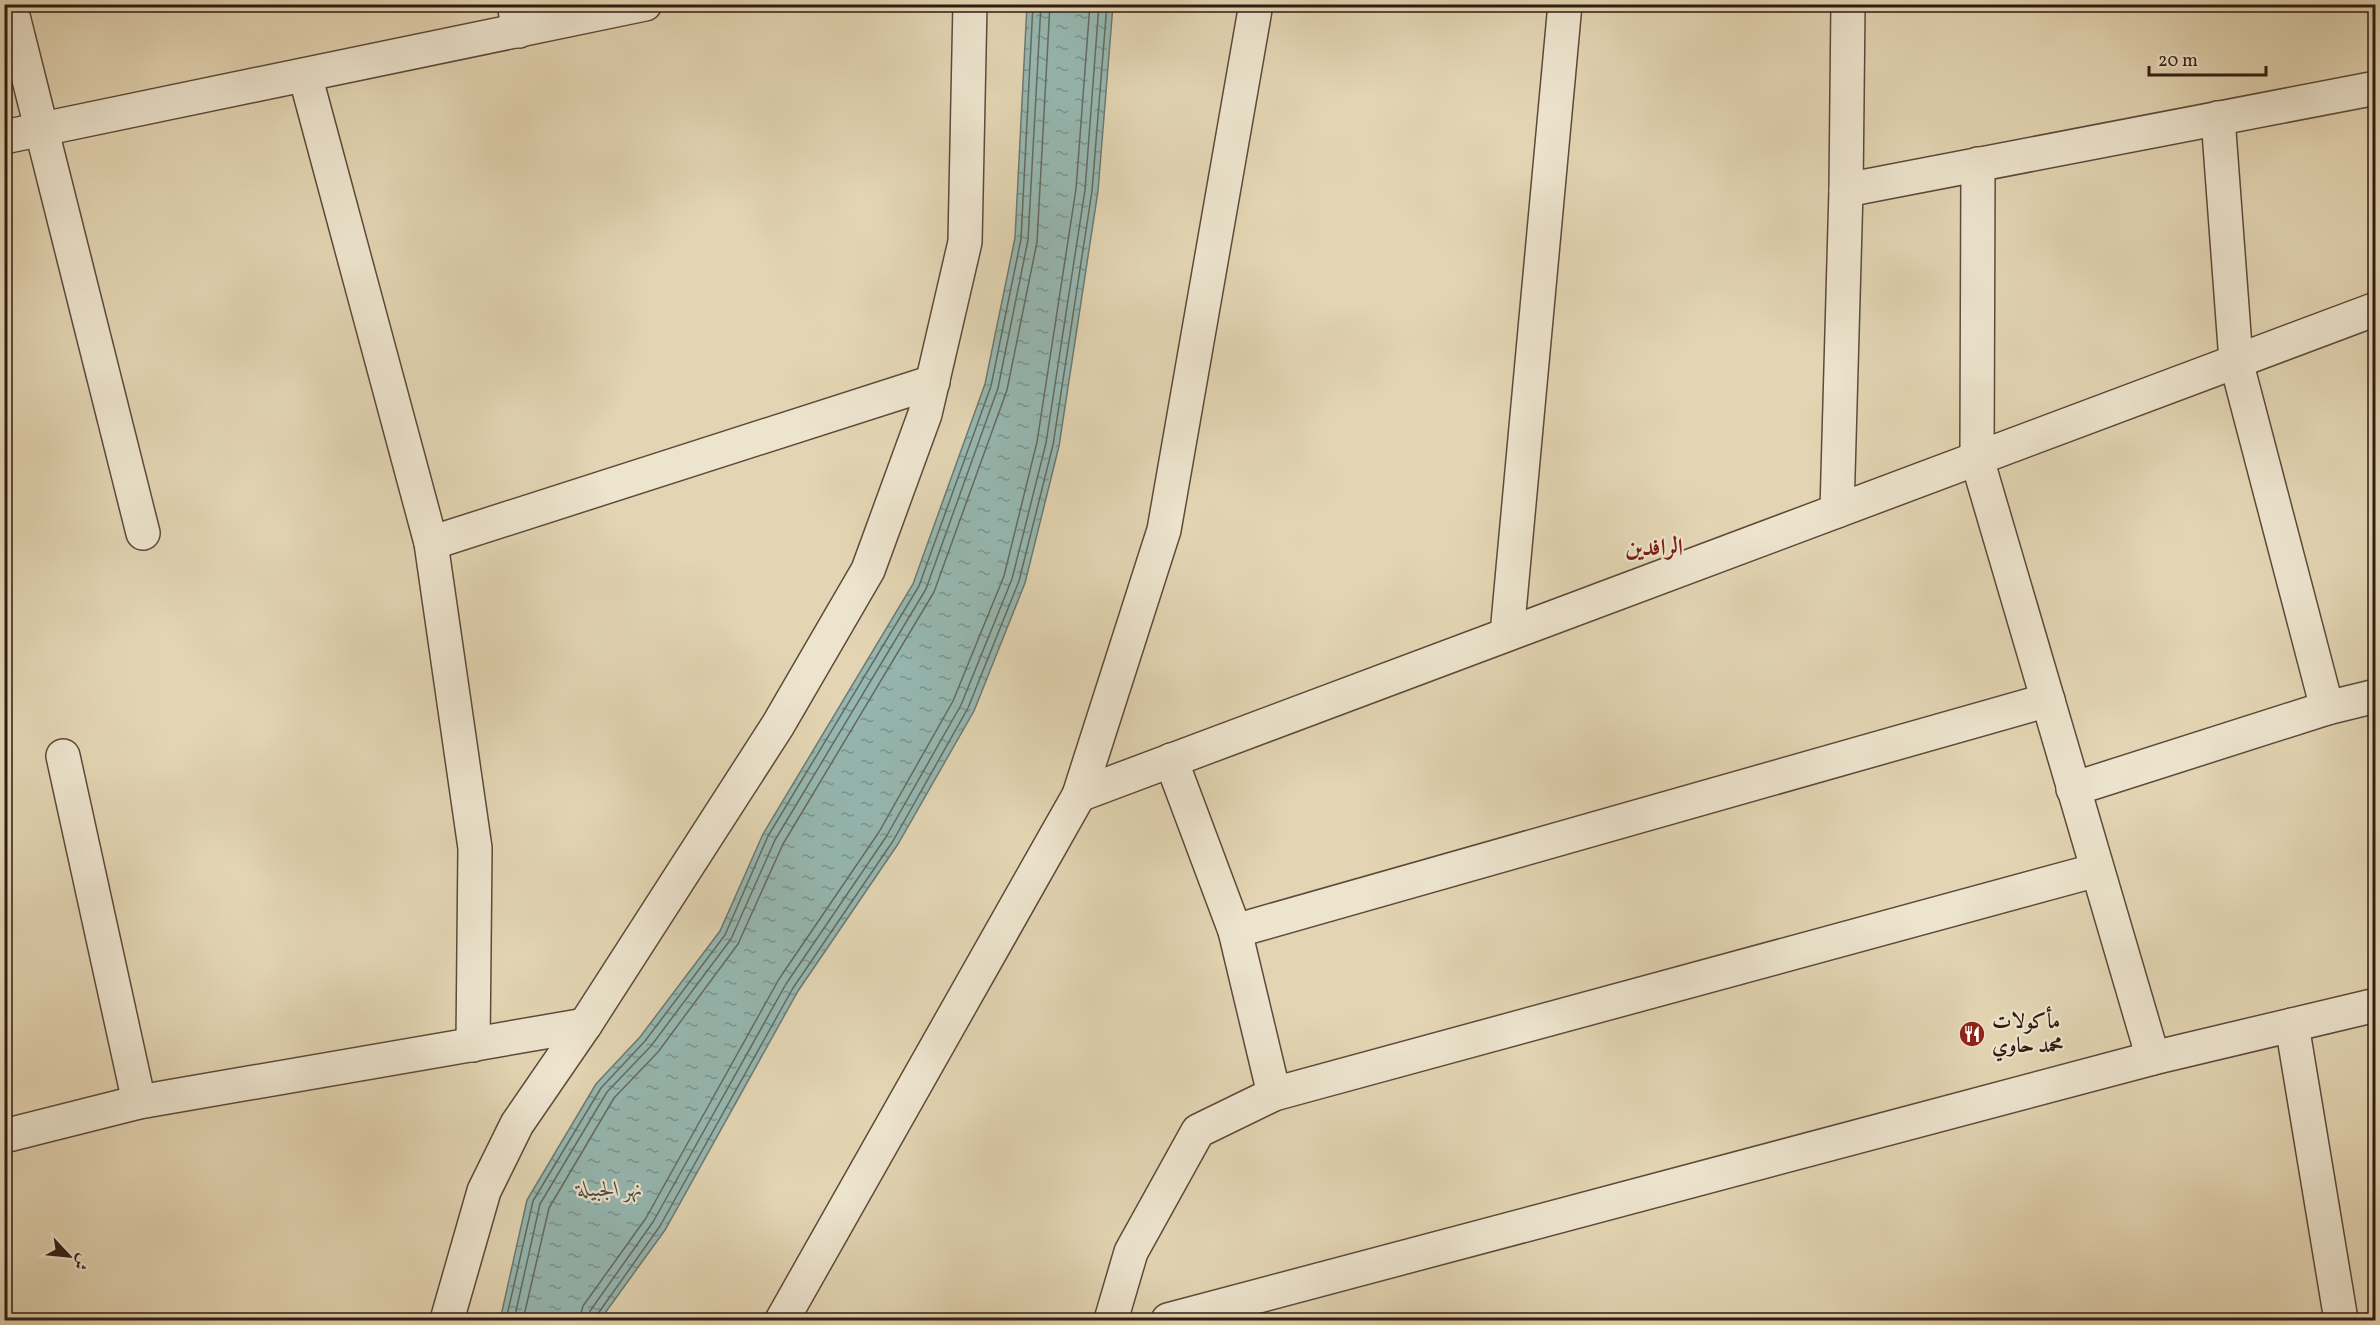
<svg xmlns="http://www.w3.org/2000/svg" width="2380" height="1325" font-family="Vollkorn,Amiri,serif">
  <style>
    .water { fill: url(#water-ripples); stroke: #6d7972; stroke-width: 1.5 }
    .lines { fill: none; stroke-linecap: round; stroke-linejoin: round }
    .shore { stroke: #636a62; stroke-width: 1.5 }
    .minor-casing { stroke: #5d4a3a; stroke-width: 36 }
    .minor { stroke: #ede4ce; stroke-width: 33 }
    .labels { text-anchor: middle; dominant-baseline: central; stroke-width: 4.5; stroke-linejoin: round; paint-order: stroke }
    .poi-label { font-size: 21px; font-weight: bold; fill: #301b11; stroke: #ede4ce; text-anchor: start }
    .water-label { font-size: 22px; font-style: italic; fill: #4f4a41; stroke: #ede4ce }
    .quarter-label { font-size: 24px; font-weight: bold; fill: #7a1f14; stroke: #ede4ce }
  </style>
  <defs>
    <pattern id="water-ripples" width="26" height="14" patternUnits="userSpaceOnUse" patternTransform="scale(1.5)"><rect width="26" height="14" fill="#96b8b2"/><path d="M2 4q2-2 4 0t4 0M15 11q2-2 4 0t4 0" fill="none" stroke="#7b958f"/></pattern>
  </defs>
  <rect width="100%" height="100%" fill="#e3d5b3"/>
  <filter id="stains"><feTurbulence type="fractalNoise" baseFrequency=".00333" numOctaves="4"/><feColorMatrix values="0 0 0 0 .2 0 0 0 0 .09 0 0 0 0 .02 0 0 0 .5 -.17"/></filter>
  <radialGradient id="worn" r=".72"><stop offset=".6" stop-color="#630" stop-opacity="0"/><stop offset="1" stop-color="#630" stop-opacity=".3"/></radialGradient>
  <polygon class="water" points="1027,5 1113,5 1098,191 1059,446 1025,583 974,711 898,844 798,991 665,1230 600,1320 500,1320 527,1200 596,1084 640,1037 720,931 763,834 913,584 985,384 1015,238"/>
  <g class="lines">
    <g class="shore">
      <polyline points="506,1320 533,1201 601,1088 645,1041 725,935 768,836 919,586 991,386 1021,239 1033,4"/>
      <polyline points="514,1320 540,1204 607,1092 651,1046 731,939 775,840 926,589 998,388 1028,240 1041,4"/>
      <polyline points="523,1320 549,1208 614,1098 658,1052 738,944 783,844 934,592 1007,390 1037,242 1050,4"/>
      <polyline points="579,1320 583,1306 646,1218 779,979 879,832 953,701 1004,576 1037,442 1076,189 1090,4"/>
      <polyline points="588,1320 590,1311 653,1222 786,984 886,837 961,705 1012,579 1046,443 1085,190 1099,4"/>
      <polyline points="595,1320 597,1315 660,1226 793,988 893,841 968,708 1019,581 1053,445 1092,191 1107,4"/>
    </g>
    <g class="minor-casing">
      <g id="minor">
        <polyline points="10,4 143,533"/>
        <polyline points="514,4 519,31"/>
        <polyline points="305,75 431,543 475,848 473,1045"/>
        <polyline points="2218,118 2236,361 2327,708"/>
        <polyline points="4,137 645,4"/>
        <polyline points="1978,164 1977,459 2153,1058"/>
        <polyline points="1846,190 2376,88"/>
        <polyline points="1837,511 1846,190 1848,4"/>
        <polyline points="431,543 933,382"/>
        <polyline points="1507,634 1565,4"/>
        <polyline points="63,756 139,1102"/>
        <polyline points="1171,760 1235,931 1274,1094"/>
        <polyline points="2073,789 2327,708 2376,696"/>
        <polyline points="1079,795 2376,309"/>
        <polyline points="1235,931 2048,700"/>
        <polyline points="2292,1025 2341,1320"/>
        <polyline points="4,1136 139,1102 585,1025"/>
        <polyline points="447,1320 484,1191 517,1124 585,1025 778,725 868,570 925,414 965,242 970,4"/>
        <polyline points="782,1320 1079,795 1164,530 1256,4"/>
        <polyline points="1111,1320 1131,1252 1198,1131 1274,1094 2097,870"/>
        <polyline points="1168,1320 2153,1058 2376,1005"/>
      </g>
    </g>
    <use href="#minor" class="minor"/>
  </g>
  <defs>
    <g id="restaurant-disc" transform="scale(1.35)"><circle r="9.5" fill="#8f2418" stroke="#ede4ce"/><path d="M-5-6h1v4h1v-4h1v4h1v-4h1v5L-1.5 .5V6h-2V.5L-5-1ZM5-6V6H3V1.5H1.5Q1.5-4 5-6Z" fill="#fff"/></g>
  </defs>
  <g fill-rule="evenodd">
    <use href="#restaurant-disc" x="1972" y="1034"/>
  </g>
  <g class="labels">
    <g class="poi-label">
      <text x="1992" y="1022">مأكولات<tspan x="1992" dy="24">محمد حاوي</tspan></text>
    </g>
    <g class="water-label">
      <text x="610" y="1190">نهر الجبيلة</text>
    </g>
    <g class="quarter-label">
      <text x="1654" y="549">الرافدين</text>
    </g>
  </g>
  <rect width="2380" height="1325" fill="none" stroke="#e3d5b3" stroke-width="24"/>
  <rect x="6" y="6" width="2368" height="1313" fill="none" stroke="#301b11" stroke-width="3"/>
  <rect x="12" y="12" width="2356" height="1301" fill="none" stroke="#301b11" stroke-width="1.5"/>
  <g transform="translate(69 1256) rotate(116)" stroke="#ede4ce" stroke-width="4.5" paint-order="stroke">
  <path d="M0-4.5L10 22L0 15L-10 22Z" fill="#301b11"/>
  <text y="-9" font-size="16" font-weight="bold" text-anchor="middle" fill="#301b11">ش</text>
  </g>
  <path d="M2149 66v9h117v-9" fill="none" stroke="#301b11" stroke-width="3"/>
  <text x="2158" y="66" font-size="18" fill="#301b11" stroke="#ede4ce" stroke-width="4.5" paint-order="stroke">20 m</text>
  <rect width="100%" height="100%" filter="url(#stains)"/>
  <rect width="100%" height="100%" fill="url(#worn)"/>
</svg>
